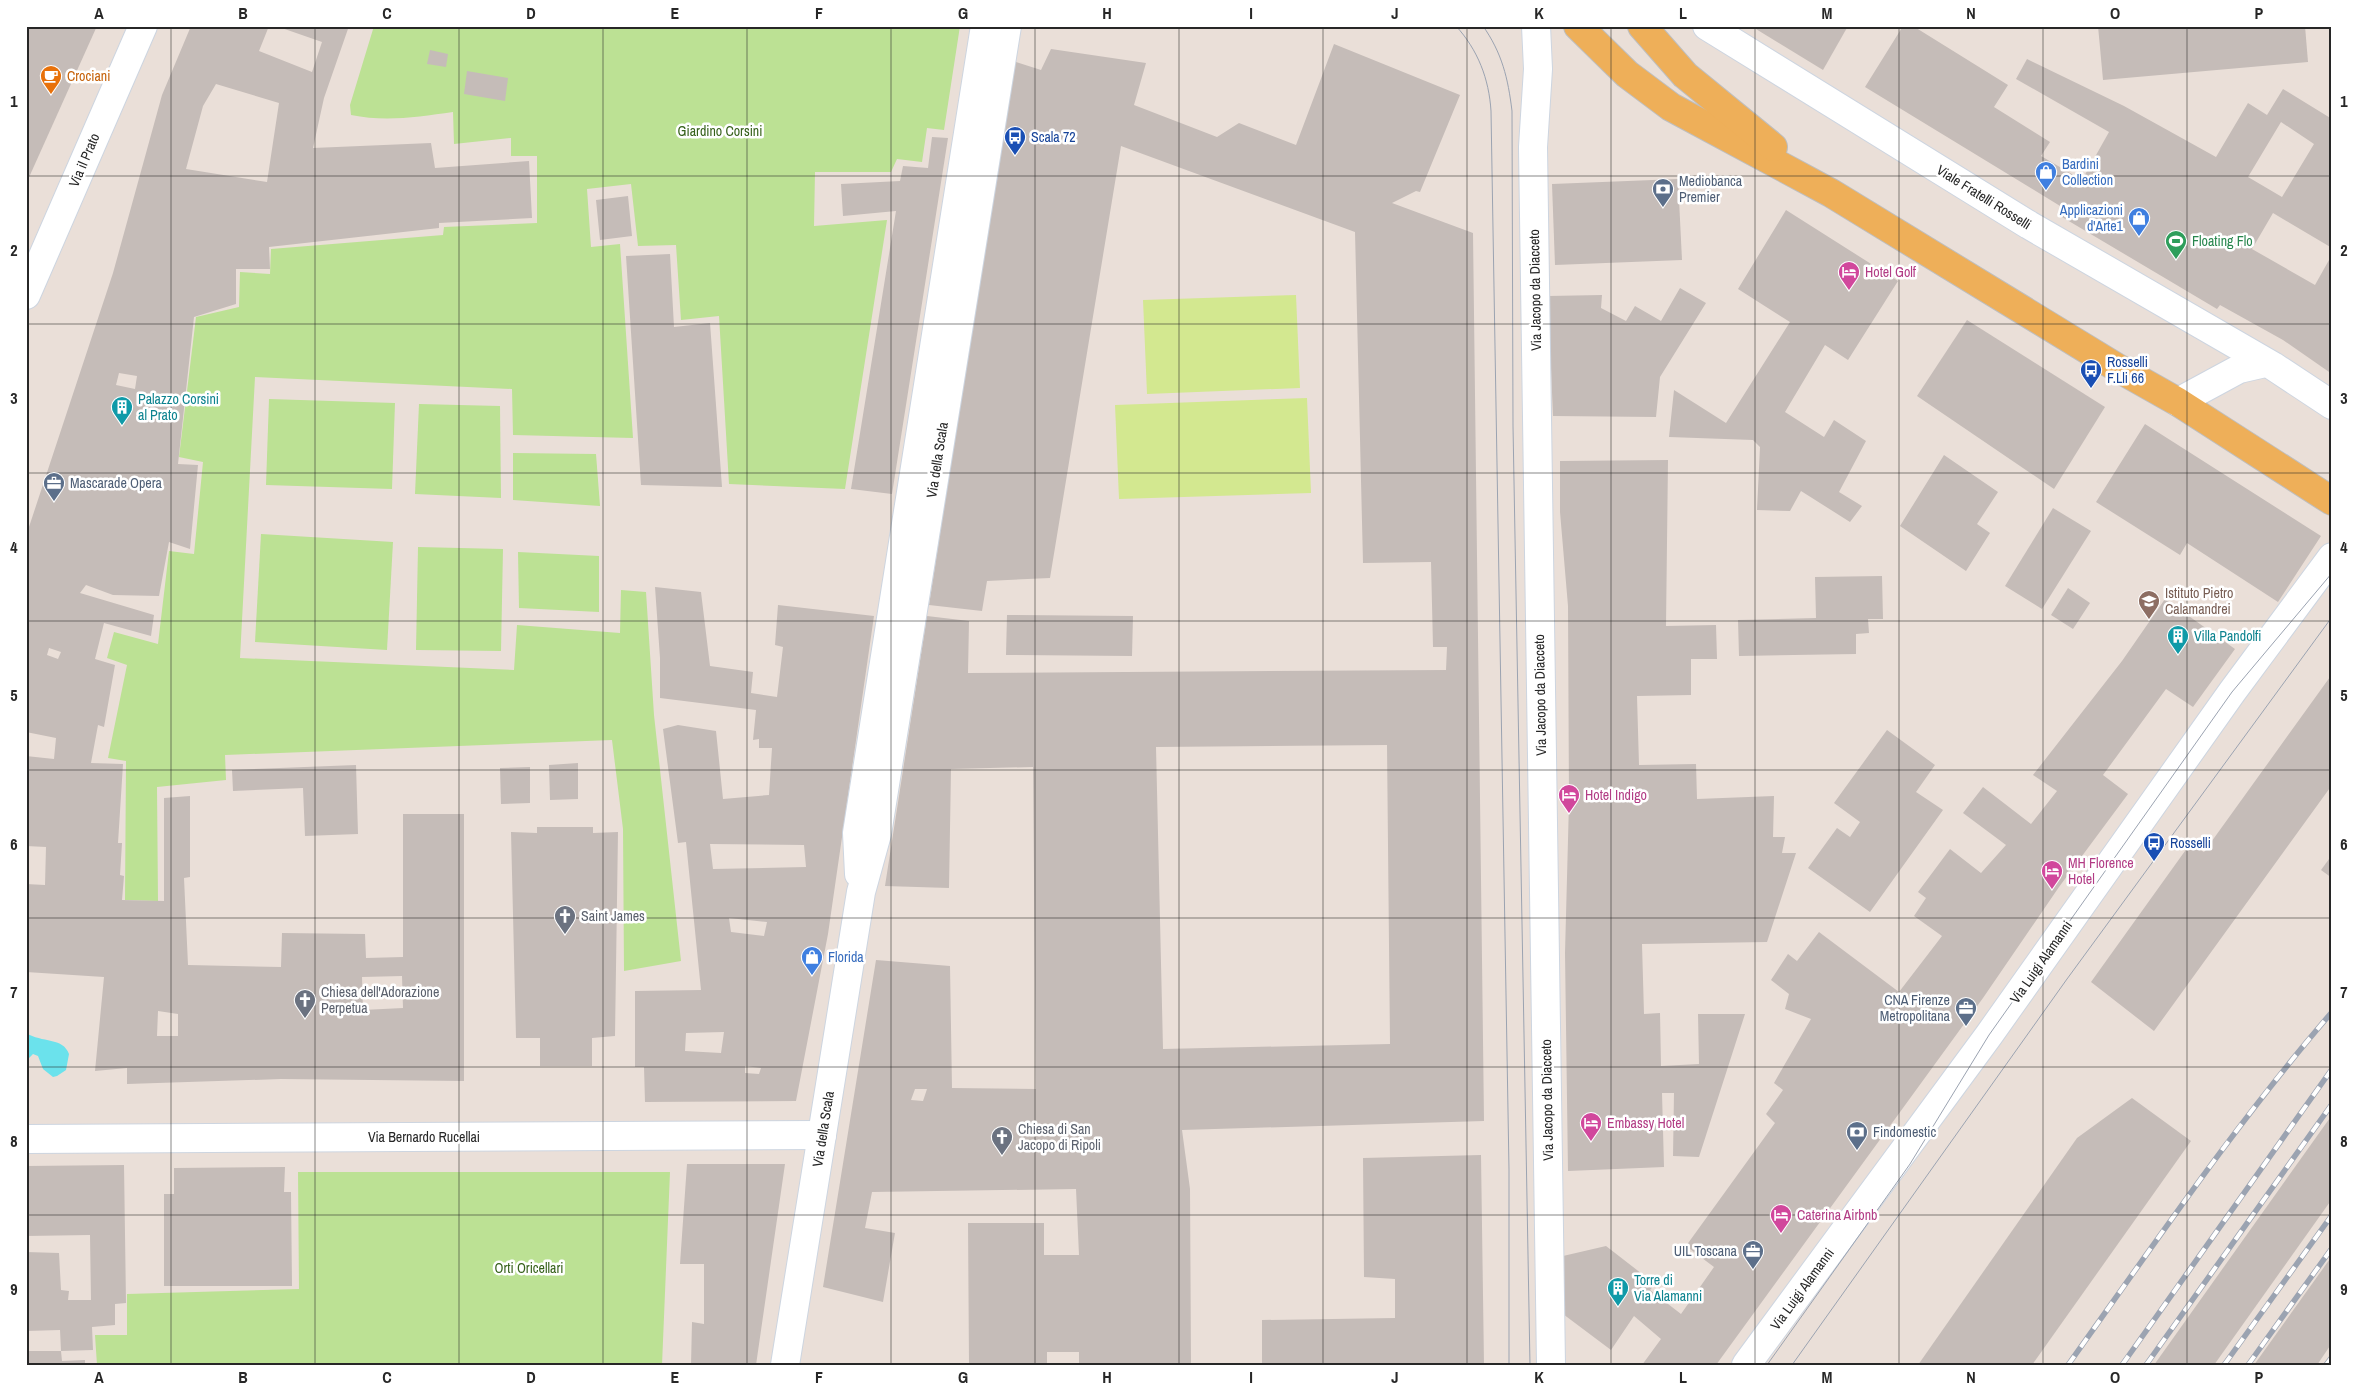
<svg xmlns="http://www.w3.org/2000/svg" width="2358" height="1391" font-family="'Archivo Narrow',sans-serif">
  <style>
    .green { fill: #bce194 }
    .pitch { fill: #d3e890 }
    .water { fill: #6be2ec }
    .building { fill: #c5bcb8; fill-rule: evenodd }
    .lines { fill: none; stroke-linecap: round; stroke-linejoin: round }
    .minor-casing { stroke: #cdd5e0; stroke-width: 30 }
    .primary-casing { stroke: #bebebe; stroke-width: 30 }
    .minor { stroke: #fff; stroke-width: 28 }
    .primary { stroke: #eeaf59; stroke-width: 28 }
    .tram { stroke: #9ba3b1; stroke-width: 1 }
    .rail-casing { stroke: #9ba3b1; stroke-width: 5.5 }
    .rail { stroke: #fff; stroke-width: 4; stroke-dasharray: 11; stroke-linecap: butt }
    .grid { fill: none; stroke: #272727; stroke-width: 1; stroke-opacity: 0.55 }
    .labels { text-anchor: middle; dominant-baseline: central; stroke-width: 5; stroke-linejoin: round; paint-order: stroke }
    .food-label { font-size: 14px; fill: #c56008; stroke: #fff; text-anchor: start }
    .park-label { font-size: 14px; fill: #36611a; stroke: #fff }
    .transit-label { font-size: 14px; fill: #164399; stroke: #fff; text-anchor: start }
    .street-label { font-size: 14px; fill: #272727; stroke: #fff }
    .shop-label { font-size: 14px; fill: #366cbe; stroke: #fff; text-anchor: start }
    .service-label { font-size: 14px; fill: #4e5e75; stroke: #fff; text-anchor: start }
    .leisure-label { font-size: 14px; fill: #27864d; stroke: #fff; text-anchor: start }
    .hotel-label { font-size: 14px; fill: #b23c85; stroke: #fff; text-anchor: start }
    .culture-label { font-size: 14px; fill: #0d838f; stroke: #fff; text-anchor: start }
    .education-label { font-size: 14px; fill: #785e54; stroke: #fff; text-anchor: start }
    .worship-label { font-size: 14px; fill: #5b616d; stroke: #fff; text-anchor: start }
    .neatline { fill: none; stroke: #272727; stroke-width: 2 }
    .grid-label { font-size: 16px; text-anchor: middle; font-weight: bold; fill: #272727 }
  </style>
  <rect width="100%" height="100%" fill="#eadfd8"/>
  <g class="green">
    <path d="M374 26H960L944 130 927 128 922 162 897 159 891 172H815L814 226 887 220 845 489 729 484 719 316 681 320 676 245 638 246 631 184 587 189 591 247 620 244 633 438 513 435 512 389 255 377 240 658 514 670 517 625 620 633 621 590 646 592 654 715 681 961 624 971 623 829 612 740 225 755 226 780 157 787 158 901 125 900 126 761 108 758 127 665 107 658 114 632 158 644 169 551 194 554 203 462 179 457 196 317 239 307 240 272 270 274 271 249 443 235 444 227 537 223V156H511V138L454 144 453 112C418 117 385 122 351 115L350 105Z"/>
    <polygon points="269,399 395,403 392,489 266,485"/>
    <polygon points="419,404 500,406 501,498 415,494"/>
    <polygon points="513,453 596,454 600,506 513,500"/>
    <polygon points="261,534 393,542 387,650 255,642"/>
    <polygon points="418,547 503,549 501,651 416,650"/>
    <polygon points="518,552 599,556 599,612 519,608"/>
    <polygon points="298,1172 670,1172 662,1365 97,1365 95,1335 127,1335 127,1294 299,1289"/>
  </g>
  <g class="pitch">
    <polygon points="1296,295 1300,388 1147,394 1143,300"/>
    <polygon points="1307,398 1311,493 1119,499 1115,405"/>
  </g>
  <path class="water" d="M26 1033C42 1043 63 1037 69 1054L66 1070 57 1076 53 1077 43 1069 38 1056 33 1054 26 1061Z"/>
  <g class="building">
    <polygon points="26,26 97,26 26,184"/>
    <path d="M191 26H269L259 51 312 72 322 42 276 26H349L324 98 313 148 431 143 435 168 529 161 532 218 439 223V228L269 247 270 269H236V304L194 317 178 464 198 465 190 549 169 542 159 596 113 595 86 585 80 593 154 615 151 636 104 623 95 659 115 665 104 727 98 725 91 763 123 764 118 843H122L120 875 124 876 122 900 164 901V798L190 796V877L184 878 188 965 281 967 282 933 365 934 366 958 403 957V814H464V1081L281 1079 127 1084V1068L95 1071 104 977 26 972V884L45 885 46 847 26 846V756L54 759 56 738 26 732V536L113 273 162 95ZM216 84 279 103 267 182 186 169 203 106ZM119 373 137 376 135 389 116 385ZM49 648 61 652 58 659 47 655ZM402 976 403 1008 363 1010 362 977ZM158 1011 178 1014V1036H157Z"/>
    <polygon points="1751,26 1848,26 1823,70"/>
    <path d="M1903 26H1913L2008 85 1994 107 2050 142 2041 156 2082 180 2109 132 2016 79 2027 59 2124 106 2216 157 2248 103 2267 115 2283 89 2332 119V248L2273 213 2252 249 2315 285 2329 260 2332 262V374L2283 340 2220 305 2217 309 2062 217 2065 209 1865 87ZM2281 122 2314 144 2282 197 2248 177Z"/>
    <polygon points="2098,26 2305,26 2308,62 2103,80"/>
    <path d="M1334 44 1460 95 1420 192 1416 191 1392 203 1473 233 1484 1121 1182 1130 1190 1189 1191 1365H1079V1352H1047V1363H969L968 1223H1044V1255H1079L1076 1189 872 1192 865 1228 895 1233 883 1302 823 1287 876 960 950 966 952 1088 1036 1089 1033 767 951 769 949 888 885 886 927 616 969 621 968 673 1446 670 1447 647H1433L1431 562 1363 563 1355 232 1121 146 1050 578 987 581 982 611 929 605 1013 61 1041 70 1051 49 1146 63 1134 105 1217 137 1239 123 1296 145ZM1387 745 1390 1044 1163 1049 1156 747ZM915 1089H927L923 1101 911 1100Z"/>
    <polygon points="430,50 448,54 446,67 427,64"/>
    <polygon points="467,71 508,78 505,101 464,94"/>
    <polygon points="932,137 948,138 892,494 851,489 896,211 843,216 841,184 900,181 903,166 928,168"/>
    <polygon points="1678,179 1682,260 1555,265 1552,184"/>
    <polygon points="628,196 632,236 600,240 596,200"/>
    <polygon points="1786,210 1898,281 1848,360 1825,345 1785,412 1824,437 1834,420 1866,441 1839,492 1862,506 1850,522 1801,491 1790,511 1757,510 1760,447 1753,440 1669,437 1674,390 1726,423 1790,322 1738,289"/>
    <polygon points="670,254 674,327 710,323 722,487 641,485 626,256"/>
    <polygon points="1680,288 1706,303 1660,377 1656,417 1553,416 1548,296 1602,295 1601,308 1626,321 1635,306 1661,321"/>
    <polygon points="1967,320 2105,407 2054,489 1917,396"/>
    <polygon points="2145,424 2321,536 2278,602 2187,543 2180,555 2096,502"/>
    <polygon points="1944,455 1998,492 1977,524 1990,533 1966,571 1900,526"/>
    <polygon points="1668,460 1666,626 1716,625 1717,659 1691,659 1691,695 1637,696 1639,765 1696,764 1697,799 1774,796 1773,837 1785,837 1782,853 1796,853 1767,942 1642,944 1644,1014 1660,1013 1661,1066 1699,1064 1698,1014 1745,1014 1699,1157 1673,1156 1674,1093 1662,1093 1664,1167 1568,1171 1565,953 1569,802 1568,606 1560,512 1560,461"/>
    <polygon points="2053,508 2091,531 2042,609 2005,586"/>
    <polygon points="1882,576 1883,619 1868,619 1869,633 1856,634 1856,654 1739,656 1738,620 1816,618 1815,577"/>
    <path d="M655 587 701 592 710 666 753 672 751 693 777 697 783 647 775 645 778 605 874 616 828 934 796 1101 645 1102 644 1067H635V991L701 990 686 842 678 843 663 729 678 725 716 731 723 799 769 795 772 748H759V739L753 740 756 710 660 698V658ZM710 844 804 845 806 867 713 869ZM729 918 767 922 764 936 731 932ZM724 1032 721 1053 685 1051 686 1033ZM745 1066 761 1068 759 1074 745 1073Z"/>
    <polygon points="2068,588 2090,603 2073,629 2051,615"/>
    <polygon points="2165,599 2235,649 2193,707 2166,689 2103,775 2128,794 2059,887 1983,998 1716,1365 1642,1365 1661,1339 1634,1316 1611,1350 1563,1314 1563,1256 1606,1246 1655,1284 1650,1290 1681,1314 1714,1267 1686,1246 1775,1123 1766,1114 1783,1090 1774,1083 1811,1019 1785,1009 1789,994 1771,980 1788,954 1797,961 1819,932 1899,992 1942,936 1914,916 1926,898 1918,892 1950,849 1981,873 2006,845 1963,813 1983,787 2031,824 2057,791 2033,775 2122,661"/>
    <polygon points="1007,615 1133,616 1132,656 1006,655"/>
    <polygon points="2330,677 2332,679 2332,785 2154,1031 2091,982 2190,844 2204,852"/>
    <polygon points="1887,730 1935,765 1916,792 1943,810 1870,912 1808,868 1837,828 1850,837 1860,822 1834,803"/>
    <polygon points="578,763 578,799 550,800 549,765"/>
    <polygon points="356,765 358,834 305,836 303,788 233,791 232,770"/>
    <polygon points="530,767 530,803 501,804 500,768"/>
    <polygon points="537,827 593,827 593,833 618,832 615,1036 592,1038 592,1066 540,1066 540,1038 516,1038 511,832 537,833"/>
    <polygon points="2332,855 2332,878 2321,870"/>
    <polygon points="2132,1098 2191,1141 2032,1365 1918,1365 2077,1138"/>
    <polygon points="2332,1115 2332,1199 2214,1365 2154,1365"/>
    <polygon points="1481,1155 1484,1365 1262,1365 1262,1320 1395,1318 1395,1279 1364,1277 1363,1158"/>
    <polygon points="687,1164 785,1164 756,1365 691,1365 692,1322 704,1324 704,1264 680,1264"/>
    <polygon points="124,1165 126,1303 115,1304 115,1325 92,1327 93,1350 61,1351 62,1361 85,1360 85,1365 26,1365 26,1351 61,1351 60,1330 26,1331 26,1252 59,1253 61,1290 69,1291 68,1300 91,1300 90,1235 26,1236 26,1166"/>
    <polygon points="285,1167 284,1192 291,1192 292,1286 164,1286 164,1194 174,1194 174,1168"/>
    <polygon points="2332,1256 2332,1343 2317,1365 2254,1365"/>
  </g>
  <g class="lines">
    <g class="minor-casing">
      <g id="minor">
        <polyline points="1536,26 1538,69 1533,147 1551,1365"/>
        <polyline points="1707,26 2029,225 2273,366 2332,405"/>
        <polyline points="26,295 143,26"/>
        <polyline points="2178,402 2239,369 2265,363"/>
        <polyline points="859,874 857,833 985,26"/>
        <polyline points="26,1139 822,1135"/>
        <polyline points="785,1365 861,892 877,834 1007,26"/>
        <polyline points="1746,1365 1989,1035 2232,692 2332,557"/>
      </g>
    </g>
    <g class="primary-casing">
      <g id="primary">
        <polyline points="1578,26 1627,74 1671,107 1831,193 2116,367 2178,402 2332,501"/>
        <polyline points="1642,26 1685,75 1773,147"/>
      </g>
    </g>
    <use href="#minor" class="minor"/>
    <use href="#primary" class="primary"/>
    <g class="tram">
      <path d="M1456 26C1478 50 1489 79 1491 111L1509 1170V1365"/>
      <path d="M1483 26C1502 53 1508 78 1512 111L1513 426 1530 1365"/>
      <polyline points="1767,1365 1910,1164 1989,1035 2232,692 2332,573"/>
      <polyline points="1792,1365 2067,979 2332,617"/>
    </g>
    <g class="rail-casing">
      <g id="rail">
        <path d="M2068 1365C2153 1246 2236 1123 2332 1012"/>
        <polyline points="2122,1365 2332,1069"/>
        <polyline points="2146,1365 2332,1104"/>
        <polyline points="2224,1365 2332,1215"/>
        <polyline points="2248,1365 2332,1248"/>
        <polyline points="2326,1365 2332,1357"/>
      </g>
    </g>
    <use href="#rail" class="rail"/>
  </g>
  <path class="grid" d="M171 26V1365M315 26V1365M459 26V1365M603 26V1365M747 26V1365M891 26V1365M1035 26V1365M1179 26V1365M1323 26V1365M1467 26V1365M1611 26V1365M1755 26V1365M1899 26V1365M2043 26V1365M2187 26V1365M26 176H2332M26 324H2332M26 473H2332M26 621H2332M26 770H2332M26 918H2332M26 1067H2332M26 1215H2332"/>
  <defs>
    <g id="cafe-pin" transform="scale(1.125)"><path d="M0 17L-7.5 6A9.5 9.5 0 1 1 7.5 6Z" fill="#e8710a" stroke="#fff"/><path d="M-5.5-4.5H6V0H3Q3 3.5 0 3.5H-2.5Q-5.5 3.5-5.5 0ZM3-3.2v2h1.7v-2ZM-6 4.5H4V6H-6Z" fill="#fff"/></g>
    <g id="bus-pin" transform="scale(1.125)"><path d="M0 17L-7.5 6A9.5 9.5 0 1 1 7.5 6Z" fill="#1a4fb4" stroke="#fff"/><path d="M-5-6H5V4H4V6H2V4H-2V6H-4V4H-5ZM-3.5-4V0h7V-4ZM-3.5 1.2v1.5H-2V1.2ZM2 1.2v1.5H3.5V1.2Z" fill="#fff"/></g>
    <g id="shop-pin" transform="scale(1.125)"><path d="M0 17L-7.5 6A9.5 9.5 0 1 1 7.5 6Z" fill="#3f7fe0" stroke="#fff"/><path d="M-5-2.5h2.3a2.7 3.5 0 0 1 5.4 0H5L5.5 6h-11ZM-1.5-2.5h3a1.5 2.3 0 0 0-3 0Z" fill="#fff"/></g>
    <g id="bank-pin" transform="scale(1.125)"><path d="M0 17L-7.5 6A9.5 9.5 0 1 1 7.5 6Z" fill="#5c6f8a" stroke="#fff"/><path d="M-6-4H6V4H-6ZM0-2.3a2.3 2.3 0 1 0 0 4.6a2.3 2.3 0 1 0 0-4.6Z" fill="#fff"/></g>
    <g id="stadium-pin" transform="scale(1.125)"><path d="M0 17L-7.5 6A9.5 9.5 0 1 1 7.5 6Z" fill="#2e9e5b" stroke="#fff"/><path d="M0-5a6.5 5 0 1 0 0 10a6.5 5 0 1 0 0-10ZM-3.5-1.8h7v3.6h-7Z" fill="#fff"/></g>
    <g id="hotel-pin" transform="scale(1.125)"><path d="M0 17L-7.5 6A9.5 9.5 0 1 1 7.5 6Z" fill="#d1479c" stroke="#fff"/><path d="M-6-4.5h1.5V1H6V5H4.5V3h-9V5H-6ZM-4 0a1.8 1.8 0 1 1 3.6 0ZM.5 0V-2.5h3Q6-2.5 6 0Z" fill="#fff"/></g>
    <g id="building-pin" transform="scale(1.125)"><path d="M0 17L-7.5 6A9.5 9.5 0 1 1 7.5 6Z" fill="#0f9aa8" stroke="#fff"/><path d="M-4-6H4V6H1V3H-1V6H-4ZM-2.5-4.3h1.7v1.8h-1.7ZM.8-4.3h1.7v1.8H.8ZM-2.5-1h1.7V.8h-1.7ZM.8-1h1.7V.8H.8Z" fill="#fff"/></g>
    <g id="office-pin" transform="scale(1.125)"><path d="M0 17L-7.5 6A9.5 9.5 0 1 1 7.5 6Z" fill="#5c6f8a" stroke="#fff"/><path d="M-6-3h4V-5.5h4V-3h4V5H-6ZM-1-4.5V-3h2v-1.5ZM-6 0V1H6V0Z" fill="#fff"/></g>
    <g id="school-pin" transform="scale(1.125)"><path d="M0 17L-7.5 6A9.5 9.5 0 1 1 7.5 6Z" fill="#8d6e63" stroke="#fff"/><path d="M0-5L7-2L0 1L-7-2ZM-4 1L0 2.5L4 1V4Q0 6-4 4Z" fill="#fff"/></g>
    <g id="church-pin" transform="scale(1.125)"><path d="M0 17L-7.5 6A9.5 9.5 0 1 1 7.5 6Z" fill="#6b7280" stroke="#fff"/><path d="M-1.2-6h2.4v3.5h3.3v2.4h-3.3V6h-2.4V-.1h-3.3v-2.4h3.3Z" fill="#fff"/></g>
  </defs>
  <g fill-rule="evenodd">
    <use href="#cafe-pin" x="51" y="76"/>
    <use href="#bus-pin" x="1015" y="137"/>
    <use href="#shop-pin" x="2046" y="172"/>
    <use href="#bank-pin" x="1663" y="189"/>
    <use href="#shop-pin" x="2139" y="218"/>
    <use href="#stadium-pin" x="2176" y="241"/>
    <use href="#hotel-pin" x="1849" y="272"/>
    <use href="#bus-pin" x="2091" y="370"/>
    <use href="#building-pin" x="122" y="407"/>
    <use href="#office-pin" x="54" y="483"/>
    <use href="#school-pin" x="2149" y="601"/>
    <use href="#building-pin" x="2178" y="636"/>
    <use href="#hotel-pin" x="1569" y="795"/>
    <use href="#bus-pin" x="2154" y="843"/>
    <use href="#hotel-pin" x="2052" y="871"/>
    <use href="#church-pin" x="565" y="916"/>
    <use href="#shop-pin" x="812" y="957"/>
    <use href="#church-pin" x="305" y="1000"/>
    <use href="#office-pin" x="1966" y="1008"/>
    <use href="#hotel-pin" x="1591" y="1123"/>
    <use href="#bank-pin" x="1857" y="1132"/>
    <use href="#church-pin" x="1002" y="1137"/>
    <use href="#hotel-pin" x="1781" y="1215"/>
    <use href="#office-pin" x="1753" y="1251"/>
    <use href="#building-pin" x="1618" y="1288"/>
  </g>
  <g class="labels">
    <g class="food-label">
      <text x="67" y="76">Crociani</text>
    </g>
    <g class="park-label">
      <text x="720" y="131">Giardino Corsini</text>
      <text x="529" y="1268">Orti Oricellari</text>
    </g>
    <g class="transit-label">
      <text x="1031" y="137">Scala 72</text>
      <text x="2107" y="362">Rosselli<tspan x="2107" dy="16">F.Lli 66</tspan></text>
      <text x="2170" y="843">Rosselli</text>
    </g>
    <g class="street-label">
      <text transform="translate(84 160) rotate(-67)">Via il Prato</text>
      <text transform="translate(1984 197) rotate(32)">Viale Fratelli Rosselli</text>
      <text transform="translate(1535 290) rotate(-91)">Via Jacopo da Diacceto</text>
      <text transform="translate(937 460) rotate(-81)">Via della Scala</text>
      <text transform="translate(1540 695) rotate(-91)">Via Jacopo da Diacceto</text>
      <text transform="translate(2041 962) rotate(-55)">Via Luigi Alamanni</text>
      <text transform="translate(1547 1100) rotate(-91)">Via Jacopo da Diacceto</text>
      <text transform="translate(823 1129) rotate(-81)">Via della Scala</text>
      <text x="424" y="1137">Via Bernardo Rucellai</text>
      <text transform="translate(1802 1289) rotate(-54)">Via Luigi Alamanni</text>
    </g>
    <g class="shop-label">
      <text x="2062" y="164">Bardini<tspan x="2062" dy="16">Collection</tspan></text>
      <text x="2123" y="210" text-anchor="end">Applicazioni<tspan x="2123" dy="16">d'Arte1</tspan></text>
      <text x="828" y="957">Florida</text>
    </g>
    <g class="service-label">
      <text x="1679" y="181">Mediobanca<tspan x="1679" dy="16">Premier</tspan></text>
      <text x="70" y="483">Mascarade Opera</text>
      <text x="1950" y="1000" text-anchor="end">CNA Firenze<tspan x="1950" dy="16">Metropolitana</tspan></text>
      <text x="1873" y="1132">Findomestic</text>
      <text x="1737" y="1251" text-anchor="end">UIL Toscana</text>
    </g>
    <g class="leisure-label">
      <text x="2192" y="241">Floating Flo</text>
    </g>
    <g class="hotel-label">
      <text x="1865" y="272">Hotel Golf</text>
      <text x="1585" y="795">Hotel Indigo</text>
      <text x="2068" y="863">MH Florence<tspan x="2068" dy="16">Hotel</tspan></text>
      <text x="1607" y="1123">Embassy Hotel</text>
      <text x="1797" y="1215">Caterina Airbnb</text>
    </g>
    <g class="culture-label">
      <text x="138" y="399">Palazzo Corsini<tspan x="138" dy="16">al Prato</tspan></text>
      <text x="2194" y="636">Villa Pandolfi</text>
      <text x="1634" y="1280">Torre di<tspan x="1634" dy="16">Via Alamanni</tspan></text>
    </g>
    <g class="education-label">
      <text x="2165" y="593">Istituto Pietro<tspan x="2165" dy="16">Calamandrei</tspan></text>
    </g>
    <g class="worship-label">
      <text x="581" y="916">Saint James</text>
      <text x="321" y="992">Chiesa dell'Adorazione<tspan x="321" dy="16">Perpetua</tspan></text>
      <text x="1018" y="1129">Chiesa di San<tspan x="1018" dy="16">Jacopo di Ripoli</tspan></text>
    </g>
  </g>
  <rect width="2358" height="1391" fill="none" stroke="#ffffff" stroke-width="55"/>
  <rect x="28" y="28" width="2302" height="1336" class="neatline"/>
  <g class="grid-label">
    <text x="99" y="19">A</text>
    <text x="243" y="19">B</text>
    <text x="387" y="19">C</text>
    <text x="531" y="19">D</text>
    <text x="675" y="19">E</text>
    <text x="819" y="19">F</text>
    <text x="963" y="19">G</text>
    <text x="1107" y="19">H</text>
    <text x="1251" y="19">I</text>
    <text x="1395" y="19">J</text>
    <text x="1539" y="19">K</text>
    <text x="1683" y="19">L</text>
    <text x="1827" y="19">M</text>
    <text x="1971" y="19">N</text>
    <text x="2115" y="19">O</text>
    <text x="2259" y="19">P</text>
    <text x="14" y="107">1</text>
    <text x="2344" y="107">1</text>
    <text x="14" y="256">2</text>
    <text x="2344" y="256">2</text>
    <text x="14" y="404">3</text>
    <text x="2344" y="404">3</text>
    <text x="14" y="553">4</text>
    <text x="2344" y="553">4</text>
    <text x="14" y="701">5</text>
    <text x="2344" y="701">5</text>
    <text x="14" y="850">6</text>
    <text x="2344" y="850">6</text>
    <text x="14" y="998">7</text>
    <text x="2344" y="998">7</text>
    <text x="14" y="1147">8</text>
    <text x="2344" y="1147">8</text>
    <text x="14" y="1295">9</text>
    <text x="2344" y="1295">9</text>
    <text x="99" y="1383">A</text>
    <text x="243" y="1383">B</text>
    <text x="387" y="1383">C</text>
    <text x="531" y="1383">D</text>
    <text x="675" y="1383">E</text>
    <text x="819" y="1383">F</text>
    <text x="963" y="1383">G</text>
    <text x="1107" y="1383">H</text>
    <text x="1251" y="1383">I</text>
    <text x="1395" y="1383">J</text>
    <text x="1539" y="1383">K</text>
    <text x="1683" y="1383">L</text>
    <text x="1827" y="1383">M</text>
    <text x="1971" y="1383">N</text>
    <text x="2115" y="1383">O</text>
    <text x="2259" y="1383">P</text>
  </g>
</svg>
